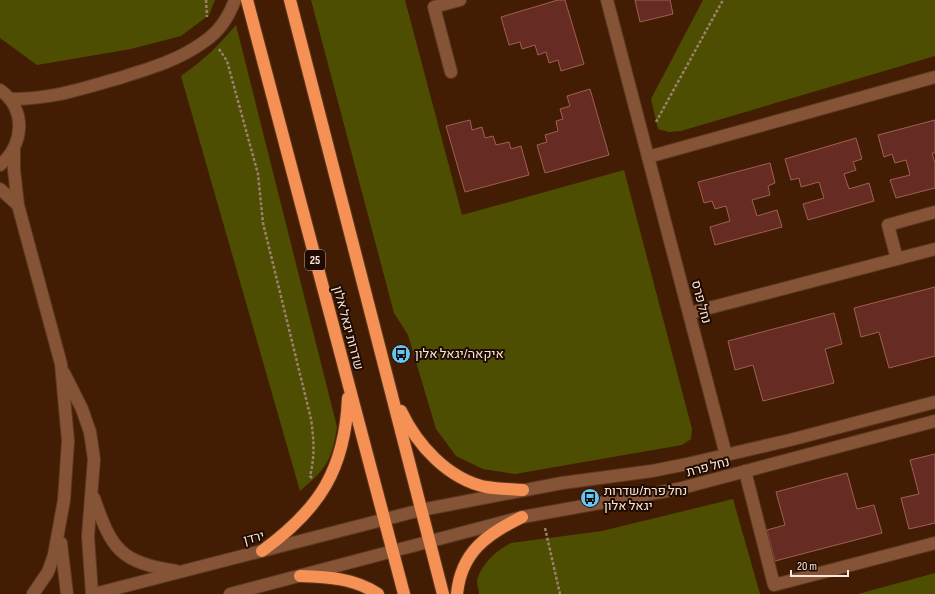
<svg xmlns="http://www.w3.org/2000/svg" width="935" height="594" font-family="'Sofia Sans Condensed',Heebo,sans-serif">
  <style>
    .green { fill: #4d4e01 }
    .building { fill: #662b22; stroke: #a05f54 }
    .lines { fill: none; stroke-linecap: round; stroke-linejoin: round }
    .minor-casing { stroke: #5d3921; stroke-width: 14 }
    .highway-casing { stroke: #5d3921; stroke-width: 14 }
    .path { stroke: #9c7f6c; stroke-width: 2.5; stroke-dasharray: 3 2; stroke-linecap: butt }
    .minor { stroke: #855335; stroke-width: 12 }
    .highway { stroke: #f59154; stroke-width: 12 }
    .labels { text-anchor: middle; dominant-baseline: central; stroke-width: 4; stroke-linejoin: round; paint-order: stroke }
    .shield { fill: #200b01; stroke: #b9a59a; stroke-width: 1 }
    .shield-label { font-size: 12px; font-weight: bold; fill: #fbe7dc }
    .street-label { font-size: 13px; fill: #fbe7dc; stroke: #200b01 }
    .poi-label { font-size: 13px; fill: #fbe7dc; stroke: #200b01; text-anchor: start }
  </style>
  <rect width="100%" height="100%" fill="#431d03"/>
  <g class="green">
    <polygon points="0,0 215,0 209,15 181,36 131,49 37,65 0,38"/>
    <polygon points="311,0 405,0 462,215 624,170 692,429 691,439 682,445 515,474 483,469 456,456 436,429 408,335 394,313"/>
    <polygon points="703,0 935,0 935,56 681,131 669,132 658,129 651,99"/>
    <path d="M236 25 337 427C332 461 326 469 300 491L181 76C204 60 218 46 236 25Z"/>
    <path d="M733 499 760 594H479C479 590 477 585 477 581 481 564 497 550 511 543L602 531Z"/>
    <polygon points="935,573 935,594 858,594"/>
  </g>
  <g class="building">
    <polygon points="558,0 565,0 584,64 561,71 558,60 549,63 546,52 538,55 535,45 522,49 520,42 509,45 501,17"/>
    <polygon points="635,0 670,0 673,14 640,22"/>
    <polygon points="590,89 609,155 545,173 537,145 547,142 545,135 558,131 556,121 563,119 560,109 570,106 567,96"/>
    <polygon points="470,120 472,130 482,127 485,138 493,136 496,145 509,142 511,149 521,146 529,175 465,192 446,126"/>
    <polygon points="935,120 935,153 932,153 935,163 935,188 896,198 890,180 910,175 906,160 895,163 892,154 884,157 878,135"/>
    <polygon points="856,138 862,159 853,162 856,170 844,174 849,189 869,183 874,201 808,220 803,204 824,198 819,182 801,187 799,178 791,180 785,159"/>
    <polygon points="770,163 775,183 768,186 770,195 752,200 757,216 777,210 782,227 715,245 710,227 730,221 726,206 715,209 712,201 704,203 698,182"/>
    <polygon points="935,287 935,356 889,368 879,332 861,337 854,308"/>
    <polygon points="834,313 842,344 825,349 834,383 763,401 753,365 735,370 728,341"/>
    <polygon points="935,454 935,523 909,529 901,498 919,494 910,460"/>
    <polygon points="847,473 857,509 874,505 882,533 775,561 767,530 785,525 776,492"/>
  </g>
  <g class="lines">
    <g class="minor-casing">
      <g id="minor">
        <polyline points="607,0 726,455"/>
        <polyline points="451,72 434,7 460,0"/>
        <path d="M0 90C27 109 24 145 0 165"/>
        <path d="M10 99C51 99 77 90 116 79 148 69 178 61 205 41 220 31 229 16 235 0"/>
        <polyline points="14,150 14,170 18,205 61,364 68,441 64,500 54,555 48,572 33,594"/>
        <polyline points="648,157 935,77"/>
        <polyline points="0,189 18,205"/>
        <polyline points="897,259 888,225 935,212"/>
        <polyline points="690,313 935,249"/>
        <polyline points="64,373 82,409 90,432 94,459 88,536 92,594"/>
        <polyline points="745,471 774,585 935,543"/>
        <path d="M94 498C112 550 120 562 176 571"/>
        <polyline points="61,543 67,594"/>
        <polyline points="94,594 421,510 562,483 652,471 687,464 790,440 935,402"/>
        <polyline points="230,594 522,517 678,489 935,421"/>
      </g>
    </g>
    <g class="highway-casing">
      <g id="highway">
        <polyline points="247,0 404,594"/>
        <polyline points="290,0 443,594"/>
        <path d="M401 411C417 445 448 479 486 487 498 489 511 489 523 490"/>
        <path d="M262 551C320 509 345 469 348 398"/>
        <path d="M300 576C328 577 354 578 378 594"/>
        <path d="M457 594C461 552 487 534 522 517"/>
      </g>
    </g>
    <g class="path">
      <polyline points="206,0 207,17"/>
      <path d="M219 49 227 61 258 174 263 223 311 419C314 440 315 456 310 476L313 479"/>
      <polyline points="656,122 723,0"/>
      <polyline points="545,528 560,594"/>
    </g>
    <use href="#minor" class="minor"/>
    <use href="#highway" class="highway"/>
  </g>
  <defs>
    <g id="bus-disc" transform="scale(1)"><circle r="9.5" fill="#67c4f0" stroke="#200b01"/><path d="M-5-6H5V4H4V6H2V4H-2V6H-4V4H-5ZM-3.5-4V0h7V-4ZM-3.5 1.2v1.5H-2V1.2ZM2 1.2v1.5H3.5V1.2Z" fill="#111"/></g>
  </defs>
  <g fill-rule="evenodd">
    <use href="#bus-disc" x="401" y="354"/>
    <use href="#bus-disc" x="590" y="498"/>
  </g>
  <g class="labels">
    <rect class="shield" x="305" y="250" width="20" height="20" rx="3"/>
    <g class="shield-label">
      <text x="315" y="260">25</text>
    </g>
    <g class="street-label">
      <text transform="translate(701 302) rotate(75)">נחל פרס</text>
      <text transform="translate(348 328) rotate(75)">שדרות יגאל אלון</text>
      <text transform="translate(708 467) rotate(-15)">נחל פרת</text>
      <text transform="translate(254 538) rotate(-14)">ירדן</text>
    </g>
    <g class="poi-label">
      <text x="415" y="354">איקאה/יגאל אלון</text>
      <text x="604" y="491">נחל פרת/שדרות<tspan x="604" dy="15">יגאל אלון</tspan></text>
    </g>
  </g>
  <path d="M791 570v6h57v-6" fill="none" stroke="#fbe7dc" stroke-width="2"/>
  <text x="797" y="570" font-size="12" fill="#fbe7dc" stroke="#200b01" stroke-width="3" paint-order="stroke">20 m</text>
</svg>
